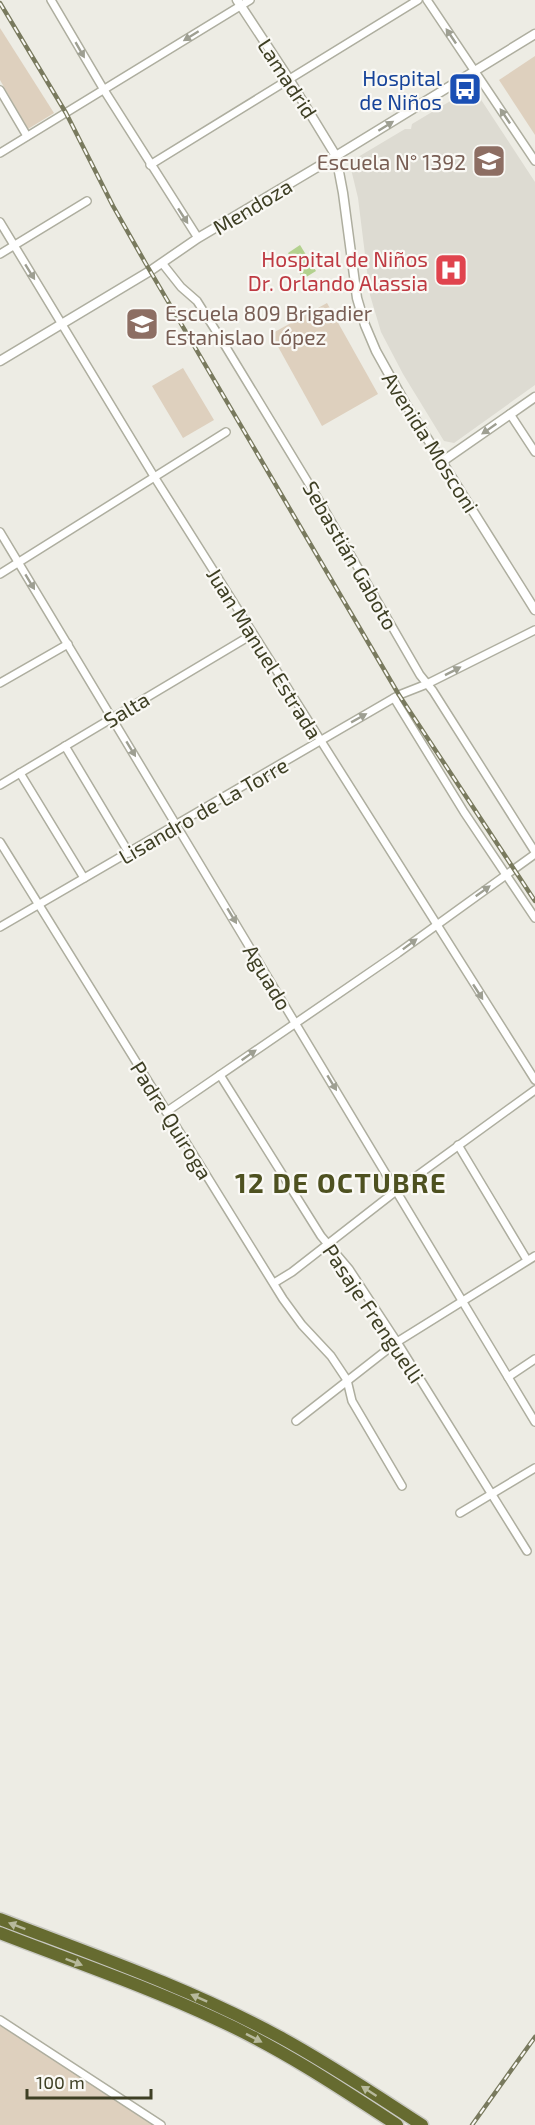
<svg xmlns="http://www.w3.org/2000/svg" width="535" height="2125" font-family="'Exo 2',sans-serif">
  <style>
    .built { fill: #dddbd2 }
    .green { fill: #ded0be }
    .water { fill: #b3d18e }
    .lines { fill: none; stroke-linecap: round; stroke-linejoin: round }
    .minor-casing { stroke: #aeae9f; stroke-width: 10 }
    .tertiary-casing { stroke: #aeae9f; stroke-width: 11 }
    .motorway-casing { stroke: #c9c9c2; stroke-width: 15 }
    .minor { stroke: #fff; stroke-width: 7 }
    .tertiary { stroke: #fff; stroke-width: 8 }
    .motorway { stroke: #666b30; stroke-width: 12 }
    .rail-casing { stroke: #797a5e; stroke-width: 4.5 }
    .rail { stroke: #faf9f5; stroke-width: 2; stroke-dasharray: 7; stroke-linecap: butt }
    .oneway { fill: #9e9f92 }
    .oneway2 { fill: #b7b99c }
    .labels { text-anchor: middle; dominant-baseline: central; stroke-width: 4.5; stroke-linejoin: round; paint-order: stroke }
    .transit-label { font-size: 21px; fill: #164399; stroke: #faf9f5; text-anchor: end }
    .street-label { font-size: 21px; fill: #3e3f24; stroke: #faf9f5 }
    .education-label { font-size: 21px; fill: #785e54; stroke: #faf9f5; text-anchor: end }
    .health-label { font-size: 21px; fill: #be3a42; stroke: #faf9f5; text-anchor: end }
    .district-label { font-size: 27px; font-weight: bold; letter-spacing: 1.5px; fill: #4e5120; stroke: #faf9f5 }
  </style>
  <rect width="100%" height="100%" fill="#edece4"/>
  <polygon class="built" points="467,91 476,92 535,182 535,385 454,443 444,441 403,374 381,332 370,295 358,198 351,169 353,160 405,129 411,129 412,124"/>
  <g class="green">
    <polygon points="0,28 54,113 28,129 0,80"/>
    <polygon points="535,56 535,135 499,80"/>
    <polygon points="327,303 378,394 322,426 271,334"/>
    <polygon points="183,368 214,420 183,438 152,386"/>
    <polygon points="0,2022 156,2125 0,2125"/>
  </g>
  <polygon class="water" points="300,245 316,271 303,279 288,253"/>
  <g class="lines">
    <g class="minor-casing">
      <g id="minor">
        <polyline points="51,0 104,90 198,238"/>
        <polyline points="427,0 535,161"/>
        <polyline points="0,90 27,136"/>
        <polyline points="0,153 250,0"/>
        <polyline points="150,165 418,0"/>
        <polyline points="0,222 155,478 535,1080"/>
        <polyline points="0,254 87,201"/>
        <polyline points="162,263 181,287 197,301 221,339 320,502 420,675 433,691 535,852"/>
        <polyline points="510,414 535,452"/>
        <polyline points="0,532 535,1422"/>
        <polyline points="0,574 226,432"/>
        <polyline points="0,683 68,644"/>
        <polyline points="394,698 464,812 535,918"/>
        <polyline points="65,746 129,853"/>
        <polyline points="20,773 84,878"/>
        <polyline points="0,785 253,634"/>
        <polyline points="0,842 283,1299 302,1325 331,1356 347,1380 352,1401 402,1486"/>
        <polyline points="0,927 399,695 427,684 535,630"/>
        <polyline points="220,1075 321,1236 349,1269 397,1342 527,1551"/>
        <polyline points="166,1112 398,953 535,854"/>
        <polyline points="458,1145 527,1260"/>
        <polyline points="274,1283 292,1272 396,1191 535,1090"/>
        <polyline points="508,1377 535,1359"/>
        <polyline points="296,1421 397,1342 535,1256"/>
        <polyline points="460,1513 535,1468"/>
        <polyline points="0,2020 161,2125"/>
      </g>
    </g>
    <g class="tertiary-casing">
      <g id="tertiary">
        <polyline points="237,0 289,79 336,156 343,193 357,298 365,325 376,351 405,403 535,610"/>
        <polyline points="0,361 150,271 198,238 336,156 535,34"/>
        <polyline points="443,461 535,397"/>
      </g>
    </g>
    <g class="motorway-casing">
      <g id="motorway">
        <path d="M0 1919C94 1955 189 1988 278 2036 328 2063 374 2094 422 2125"/>
        <path d="M0 1933C72 1961 146 1986 216 2019 280 2048 339 2087 397 2125"/>
      </g>
    </g>
    <use href="#minor" class="minor"/>
    <use href="#tertiary" class="tertiary"/>
    <use href="#motorway" class="motorway"/>
    <g class="rail-casing">
      <g id="rail">
        <polyline points="0,3 66,113 113,206 146,264 399,695 535,901"/>
        <polyline points="472,2125 535,2037"/>
      </g>
    </g>
    <use href="#rail" class="rail"/>
  </g>
  <defs><path id="oneway-solid" d="M-6-.8H1V-3.2L6.5 0L1 3.2V.8H-6Z" transform="scale(1.5)"/></defs>
  <g class="oneway">
    <use href="#oneway-solid" transform="translate(191 36) rotate(148)"/>
    <use href="#oneway-solid" transform="translate(451 36) rotate(-124)"/>
    <use href="#oneway-solid" transform="translate(80 50) rotate(60)"/>
    <use href="#oneway-solid" transform="translate(505 116) rotate(-124)"/>
    <use href="#oneway-solid" transform="translate(386 126) rotate(-32)"/>
    <use href="#oneway-solid" transform="translate(183 216) rotate(57)"/>
    <use href="#oneway-solid" transform="translate(30 272) rotate(58)"/>
    <use href="#oneway-solid" transform="translate(489 429) rotate(145)"/>
    <use href="#oneway-solid" transform="translate(30 582) rotate(59)"/>
    <use href="#oneway-solid" transform="translate(453 671) rotate(-27)"/>
    <use href="#oneway-solid" transform="translate(359 718) rotate(-29)"/>
    <use href="#oneway-solid" transform="translate(131 749) rotate(59)"/>
    <use href="#oneway-solid" transform="translate(483 891) rotate(-36)"/>
    <use href="#oneway-solid" transform="translate(232 916) rotate(59)"/>
    <use href="#oneway-solid" transform="translate(410 944) rotate(-37)"/>
    <use href="#oneway-solid" transform="translate(478 992) rotate(57)"/>
    <use href="#oneway-solid" transform="translate(249 1055) rotate(-35)"/>
    <use href="#oneway-solid" transform="translate(332 1083) rotate(59)"/>
  </g>
  <g class="oneway2">
    <use href="#oneway-solid" transform="translate(17 1926) rotate(-159)"/>
    <use href="#oneway-solid" transform="translate(74 1962) rotate(21)"/>
    <use href="#oneway-solid" transform="translate(199 1998) rotate(-156)"/>
    <use href="#oneway-solid" transform="translate(254 2038) rotate(27)"/>
    <use href="#oneway-solid" transform="translate(369 2091) rotate(-147)"/>
  </g>
  <defs>
    <g id="bus-square" transform="scale(1.725)"><rect x="-9" y="-9" width="18" height="18" rx="4" fill="#1a4fb4" stroke="#faf9f5"/><path d="M-5-6H5V4H4V6H2V4H-2V6H-4V4H-5ZM-3.5-4V0h7V-4ZM-3.5 1.2v1.5H-2V1.2ZM2 1.2v1.5H3.5V1.2Z" fill="#fff"/></g>
    <g id="school-square" transform="scale(1.725)"><rect x="-9" y="-9" width="18" height="18" rx="4" fill="#8d6e63" stroke="#faf9f5"/><path d="M0-5L7-2L0 1L-7-2ZM-4 1L0 2.5L4 1V4Q0 6-4 4Z" fill="#fff"/></g>
    <g id="hospital-square" transform="scale(1.725)"><rect x="-9" y="-9" width="18" height="18" rx="4" fill="#e0444e" stroke="#faf9f5"/><path d="M-5-5h3v3.5h4V-5h3V5h-3V1.5h-4V5h-3Z" fill="#fff"/></g>
  </defs>
  <g fill-rule="evenodd">
    <use href="#bus-square" x="465" y="89"/>
    <use href="#school-square" x="489" y="161"/>
    <use href="#hospital-square" x="451" y="270"/>
    <use href="#school-square" x="142" y="324"/>
  </g>
  <g class="labels">
    <g class="transit-label">
      <text x="442" y="77">Hospital<tspan x="442" dy="24">de Niños</tspan></text>
    </g>
    <g class="street-label">
      <text transform="translate(288 78) rotate(57)">Lamadrid</text>
      <text transform="translate(252 206) rotate(-31)">Mendoza</text>
      <text transform="translate(431 442) rotate(58)">Avenida Mosconi</text>
      <text transform="translate(351 555) rotate(60)">Sebastián Gaboto</text>
      <text transform="translate(265 653) rotate(58)">Juan Manuel Estrada</text>
      <text transform="translate(126 709) rotate(-31)">Salta</text>
      <text transform="translate(203 810) rotate(-30)">Lisandro de La Torre</text>
      <text transform="translate(268 977) rotate(59)">Aguado</text>
      <text transform="translate(172 1120) rotate(58)">Padre Quiroga</text>
      <text transform="translate(374 1313) rotate(56)">Pasaje Frenguelli</text>
    </g>
    <g class="education-label">
      <text x="466" y="161">Escuela N° 1392</text>
      <text x="165" y="312" text-anchor="start">Escuela 809 Brigadier<tspan x="165" dy="24">Estanislao López</tspan></text>
    </g>
    <g class="health-label">
      <text x="428" y="258">Hospital de Niños<tspan x="428" dy="24">Dr. Orlando Alassia</tspan></text>
    </g>
    <g class="district-label">
      <text x="341" y="1182">12 DE OCTUBRE</text>
    </g>
  </g>
  <path d="M27 2089v9h124v-9" fill="none" stroke="#3e3f24" stroke-width="3"/>
  <text x="36" y="2089" font-size="18" fill="#3e3f24" stroke="#faf9f5" stroke-width="4.5" paint-order="stroke">100 m</text>
</svg>
